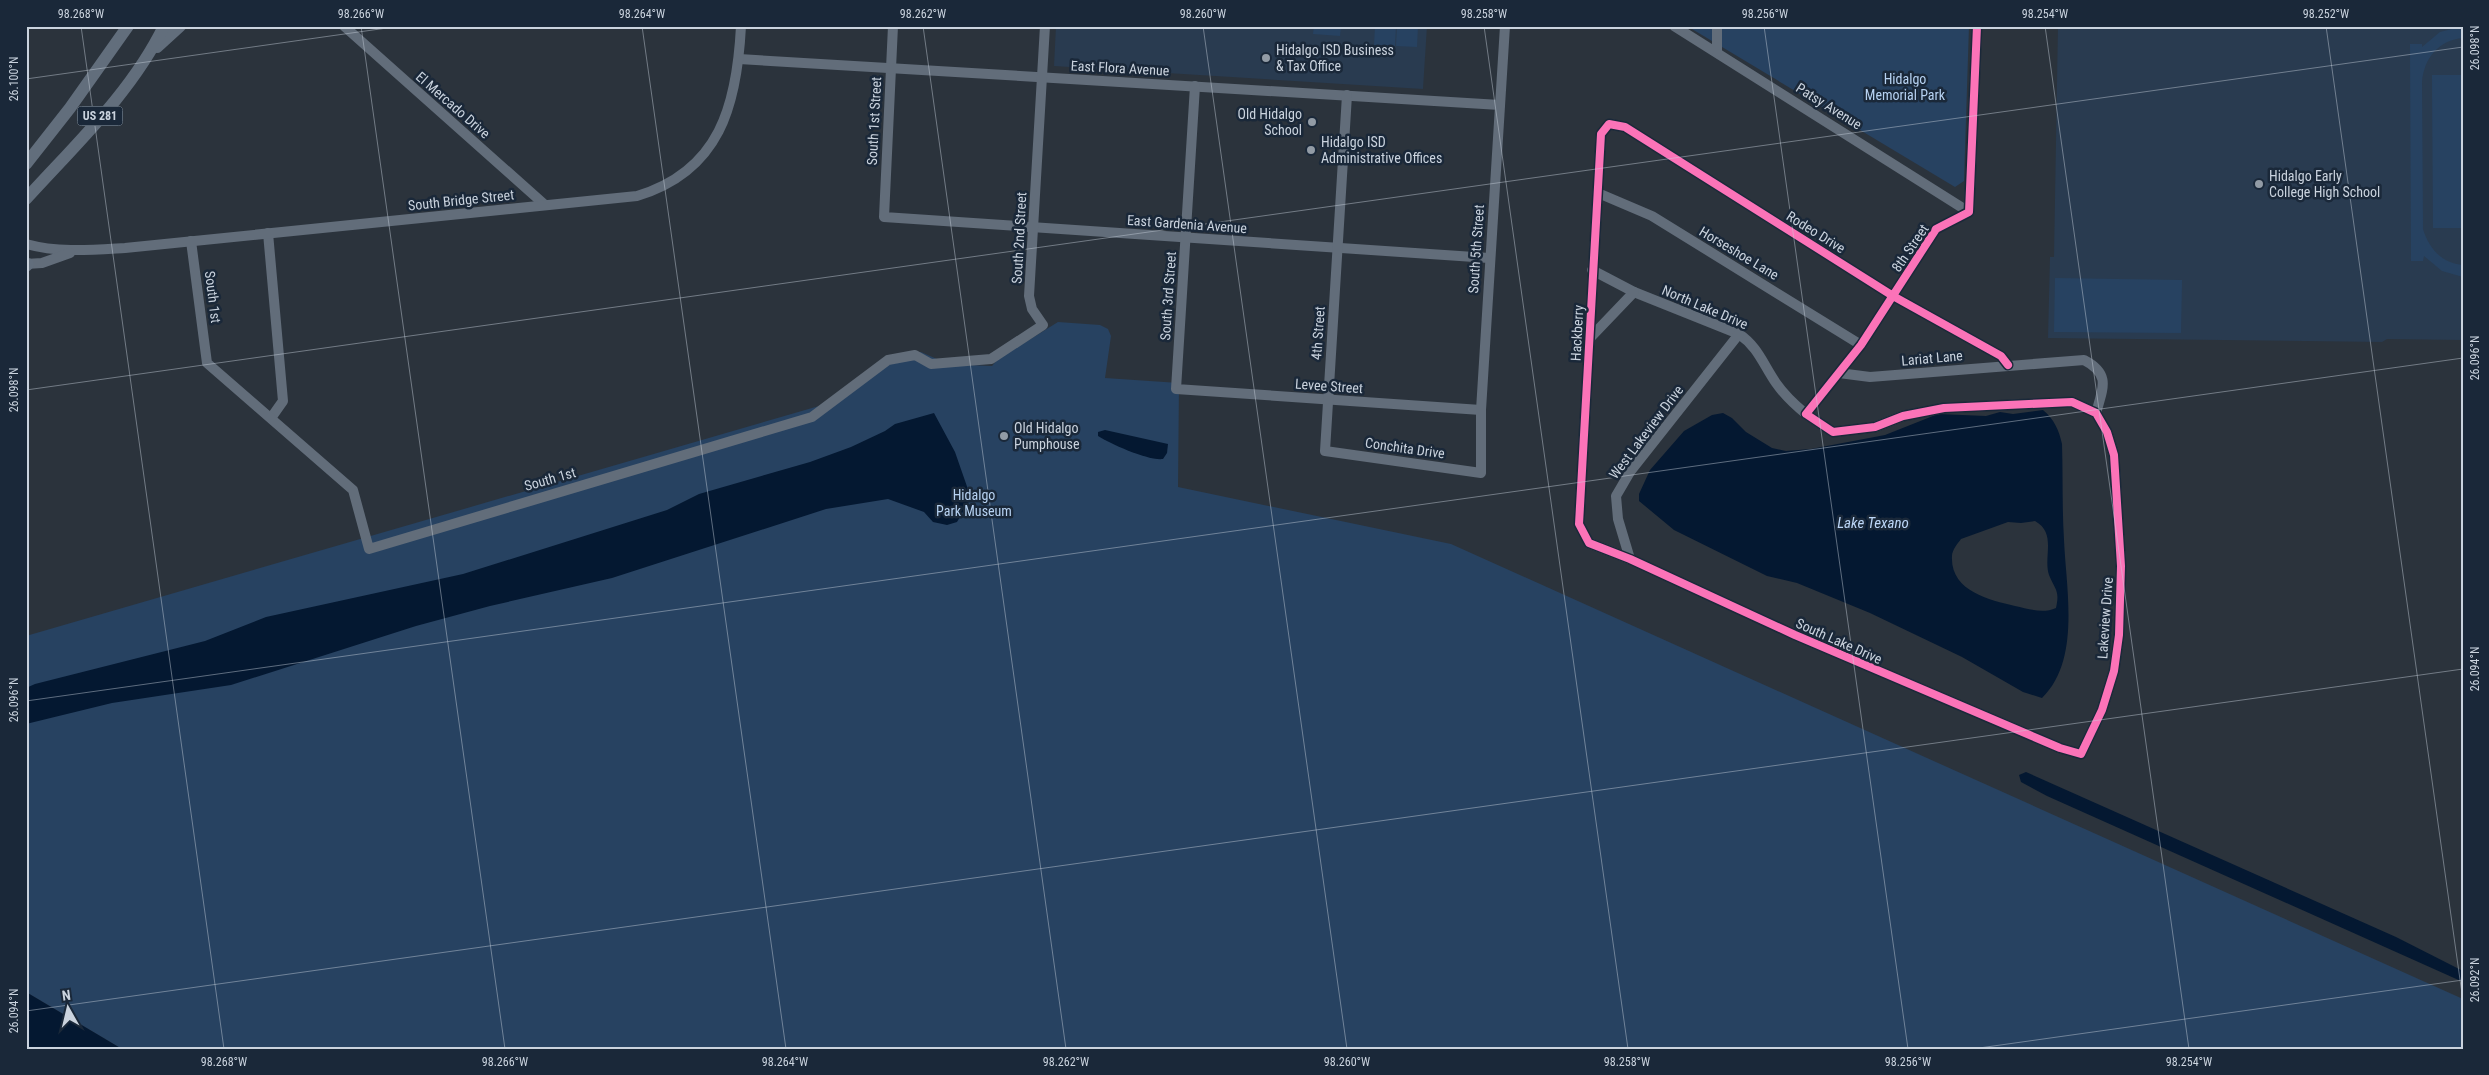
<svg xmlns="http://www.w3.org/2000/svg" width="2489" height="1075" font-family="'Roboto Condensed',sans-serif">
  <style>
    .built { fill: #293b50 }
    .green { fill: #274261 }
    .water { fill: #041831; fill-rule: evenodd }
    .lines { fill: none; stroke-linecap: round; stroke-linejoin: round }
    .minor { stroke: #626d7a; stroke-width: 10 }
    .major { stroke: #626e7c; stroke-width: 12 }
    .cycleway-casing { stroke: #1a2839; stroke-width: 11 }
    .cycleway { stroke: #fb73b8; stroke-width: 8 }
    .ticks { fill: none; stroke: #cad3de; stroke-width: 1; stroke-opacity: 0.45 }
    .poi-dot { fill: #929ba5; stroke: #1a2839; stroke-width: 2 }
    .labels { text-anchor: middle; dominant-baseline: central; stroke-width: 5; stroke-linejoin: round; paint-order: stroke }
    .shield { fill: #1a2839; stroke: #95a0ac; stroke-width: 1 }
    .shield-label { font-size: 12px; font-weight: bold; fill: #cad3de }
    .poi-label { font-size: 14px; fill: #cad3de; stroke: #1a2839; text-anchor: start }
    .street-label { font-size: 14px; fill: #cad3de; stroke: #1a2839 }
    .park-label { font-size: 14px; fill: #b7d2f2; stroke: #1a2839 }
    .water-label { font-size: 15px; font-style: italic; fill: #bdd7f8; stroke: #1a2839 }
    .neatline { fill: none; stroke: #cad3de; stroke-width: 2 }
    .ticks-label { font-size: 12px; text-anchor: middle; fill: #cad3de }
  </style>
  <rect width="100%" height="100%" fill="#2b333c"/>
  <g class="built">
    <polygon points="1056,26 1427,26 1423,89 1054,66"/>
    <polygon points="2058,26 2463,26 2463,340 2387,339 2382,342 2048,338 2050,257 2054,257"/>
  </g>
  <g class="green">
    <polygon points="1314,26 1341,26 1340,36 1313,34"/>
    <polygon points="1375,26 1396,26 1395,46 1374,45"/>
    <polygon points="1397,26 1418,26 1417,47 1396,46"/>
    <polygon points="1687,26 1969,26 1964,181 1955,187"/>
    <path d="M2463 26V38C2439 40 2424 58 2422 82L2423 229C2429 249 2442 263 2463 265V277L2442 271 2424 256 2423 261H2411L2410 44H2422V47L2440 32Z"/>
    <polygon points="2432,75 2463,75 2463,228 2433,228"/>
    <polygon points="2055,278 2182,280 2181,333 2054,332"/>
    <polygon points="1058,322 1100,325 1108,329 1111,336 1105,378 1179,383 1178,487 1451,544 2463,999 2463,1049 122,1049 26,992 26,636 819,406 885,358 921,352 939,360 967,365 992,366 998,359"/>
  </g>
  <g class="water">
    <path d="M2043 410C2054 419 2059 430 2062 444 2063 476 2062 508 2064 540 2066 589 2081 660 2042 698L2023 692 1962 657 1870 613 1797 583 1767 576 1674 530 1639 501V494L1650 470 1684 431 1712 415 1723 413 1732 418 1746 432 1772 448 1786 451 1811 449 1885 435 1938 414 1986 416 2000 412 2013 414ZM2035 521C2057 533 2043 557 2049 575 2055 590 2060 590 2056 608 2043 614 2029 609 2015 606 1989 600 1950 591 1952 556 1952 550 1958 543 1961 539L2008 522 2021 523Z"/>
    <polygon points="934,413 955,452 971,498 957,522 947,525 933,522 924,512 888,499 826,509 612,578 490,606 416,626 231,685 112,703 26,724 26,688 35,684 205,641 266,617 463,574 667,510 699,494 810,462 851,447 885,431 895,424"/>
    <path d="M1105 430 1168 444 1167 453 1163 459C1148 461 1111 444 1098 436V432Z"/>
    <polygon points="2026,772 2396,937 2463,971 2463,982 2047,796 2021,782 2019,775"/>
    <polygon points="26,992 122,1049 26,1049"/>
  </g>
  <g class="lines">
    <g class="minor">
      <polyline points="344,26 545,205"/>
      <polyline points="893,26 884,217 1489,258"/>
      <polyline points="1674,26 1969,212"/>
      <polyline points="1717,26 1717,52"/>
      <polyline points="1977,26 1969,212 1936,229 1861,345 1806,414 1833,432 1875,427 1903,416 1944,408 2072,402 2096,413 2107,432 2114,455 2121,566 2119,635 2114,671 2102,710 2081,754 2060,748 1795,635 1630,559 1589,543 1579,524 1601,134 1609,124 1625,127 1893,296 2001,356 2008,365"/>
      <polyline points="739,59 1500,105"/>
      <polyline points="1195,86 1176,389 1481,410"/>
      <polyline points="1347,95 1325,451 1481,473 1481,410 1505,26"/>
      <polyline points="1598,193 1652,216 1861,345"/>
      <polyline points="268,233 283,401 271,418"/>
      <polyline points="191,241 207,363 353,490 369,549 812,417 888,360 915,355 931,364 991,359 1043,325 1032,309 1029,296 1045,26"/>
      <path d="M26 244C59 253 91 250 125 248L637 196C720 171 737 105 741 26"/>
      <polyline points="26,264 42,263 70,253"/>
      <path d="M1592 270 1634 292 1739 334C1758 347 1763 364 1776 383 1785 396 1795 405 1806 414"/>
      <polyline points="1590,338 1634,292"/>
      <path d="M1839 373 1870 377 2084 360C2111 374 2103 388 2096 413"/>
      <polyline points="1630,559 1618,519 1616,496 1630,472 1739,334"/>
    </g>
    <g class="major">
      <polyline points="157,47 180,26"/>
      <polyline points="26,164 70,108 128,26"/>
      <path d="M26 199C75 145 132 92 164 26"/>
      <polyline points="26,266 28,264"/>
    </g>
    <g class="cycleway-casing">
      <polyline id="cycleway" points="1977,26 1969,212 1936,229 1861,345 1806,414 1833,432 1875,427 1903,416 1944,408 2072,402 2096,413 2107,432 2114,455 2121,566 2119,635 2114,671 2102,710 2081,754 2060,748 1795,635 1630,559 1589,543 1579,524 1601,134 1609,124 1625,127 1893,296 2001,356 2008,365"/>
    </g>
    <use href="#cycleway" class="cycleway"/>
  </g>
  <path class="ticks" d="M81 26 224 1049M361 26 505 1049M642 26 786 1049M923 26 1066 1049M1203 26 1347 1049M1484 26 1628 1049M1764 26 1908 1049M2045 26 2189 1049M2326 26 2463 1001M26 79 401 26M26 390 2463 47M26 701 2463 358M26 1011 2463 669M1972 1049 2463 980"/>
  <g class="poi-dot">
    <circle cx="1266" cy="58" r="5"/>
    <circle cx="1312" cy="122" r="5"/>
    <circle cx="1311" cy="150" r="5"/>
    <circle cx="2259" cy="184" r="5"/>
    <circle cx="1004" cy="436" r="5"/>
  </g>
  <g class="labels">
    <rect class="shield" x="77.5" y="106.5" width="45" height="19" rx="4"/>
    <g class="shield-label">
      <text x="100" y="116">US 281</text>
    </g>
    <g class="poi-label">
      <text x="1276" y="50">Hidalgo ISD Business<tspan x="1276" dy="16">&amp; Tax Office</tspan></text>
      <text x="1302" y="114" text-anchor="end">Old Hidalgo<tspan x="1302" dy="16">School</tspan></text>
      <text x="1321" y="142">Hidalgo ISD<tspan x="1321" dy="16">Administrative Offices</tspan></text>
      <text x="2269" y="176">Hidalgo Early<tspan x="2269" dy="16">College High School</tspan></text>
      <text x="1014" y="428">Old Hidalgo<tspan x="1014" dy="16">Pumphouse</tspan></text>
    </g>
    <g class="street-label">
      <text transform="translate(1120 68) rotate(3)">East Flora Avenue</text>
      <text transform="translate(453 105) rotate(41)">El Mercado Drive</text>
      <text transform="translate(1829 106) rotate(32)">Patsy Avenue</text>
      <text transform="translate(874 121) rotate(-87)">South 1st Street</text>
      <text transform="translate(461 200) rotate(-6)">South Bridge Street</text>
      <text transform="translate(1187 224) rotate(4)">East Gardenia Avenue</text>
      <text transform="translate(1816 232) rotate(32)">Rodeo Drive</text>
      <text transform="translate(1019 238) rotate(-87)">South 2nd Street</text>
      <text transform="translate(1910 248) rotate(-56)">8th Street</text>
      <text transform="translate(1476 249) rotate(-86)">South 5th Street</text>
      <text transform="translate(1739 253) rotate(31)">Horseshoe Lane</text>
      <text transform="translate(1168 296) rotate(-86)">South 3rd Street</text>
      <text transform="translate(213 297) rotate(83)">South 1st</text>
      <text transform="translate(1705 307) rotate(23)">North Lake Drive</text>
      <text transform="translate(1318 333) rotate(-86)">4th Street</text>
      <text transform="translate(1577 333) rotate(-87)">Hackberry</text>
      <text transform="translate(1932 358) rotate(-5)">Lariat Lane</text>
      <text transform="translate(1329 386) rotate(4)">Levee Street</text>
      <text transform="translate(1646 432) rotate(-53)">West Lakeview Drive</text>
      <text transform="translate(1405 448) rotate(8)">Conchita Drive</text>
      <text transform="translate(550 479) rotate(-16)">South 1st</text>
      <text transform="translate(2105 618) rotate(-86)">Lakeview Drive</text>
      <text transform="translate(1839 641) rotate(24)">South Lake Drive</text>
    </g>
    <g class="park-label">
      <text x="1905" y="79">Hidalgo<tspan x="1905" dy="16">Memorial Park</tspan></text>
      <text x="974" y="495">Hidalgo<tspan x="974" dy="16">Park Museum</tspan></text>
    </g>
    <g class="water-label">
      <text x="1873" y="523">Lake Texano</text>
    </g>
  </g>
  <rect width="2489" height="1075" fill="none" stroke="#1a2839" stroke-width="55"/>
  <g transform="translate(68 1008) rotate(352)" stroke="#1a2839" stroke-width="4" paint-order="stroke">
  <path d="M0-4L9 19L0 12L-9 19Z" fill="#cad3de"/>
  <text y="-8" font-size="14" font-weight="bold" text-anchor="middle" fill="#cad3de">N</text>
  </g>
  <rect x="28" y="28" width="2434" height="1020" class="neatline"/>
  <g class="ticks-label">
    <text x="81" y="18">98.268°W</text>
    <text x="361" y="18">98.266°W</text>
    <text x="642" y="18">98.264°W</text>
    <text x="923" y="18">98.262°W</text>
    <text x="1203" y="18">98.260°W</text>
    <text x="1484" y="18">98.258°W</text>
    <text x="1765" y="18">98.256°W</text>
    <text x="2045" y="18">98.254°W</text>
    <text x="2326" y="18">98.252°W</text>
    <text transform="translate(2475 48) rotate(-90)" y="4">26.098°N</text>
    <text transform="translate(14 79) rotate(-90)" y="4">26.100°N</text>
    <text transform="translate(2475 358) rotate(-90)" y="4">26.096°N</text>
    <text transform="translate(14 390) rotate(-90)" y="4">26.098°N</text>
    <text transform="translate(2475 669) rotate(-90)" y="4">26.094°N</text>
    <text transform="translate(14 700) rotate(-90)" y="4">26.096°N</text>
    <text transform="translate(2475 980) rotate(-90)" y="4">26.092°N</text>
    <text transform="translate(14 1011) rotate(-90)" y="4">26.094°N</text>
    <text x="224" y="1066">98.268°W</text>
    <text x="505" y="1066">98.266°W</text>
    <text x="785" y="1066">98.264°W</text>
    <text x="1066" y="1066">98.262°W</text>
    <text x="1347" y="1066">98.260°W</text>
    <text x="1627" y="1066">98.258°W</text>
    <text x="1908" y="1066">98.256°W</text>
    <text x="2189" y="1066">98.254°W</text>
  </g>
</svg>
